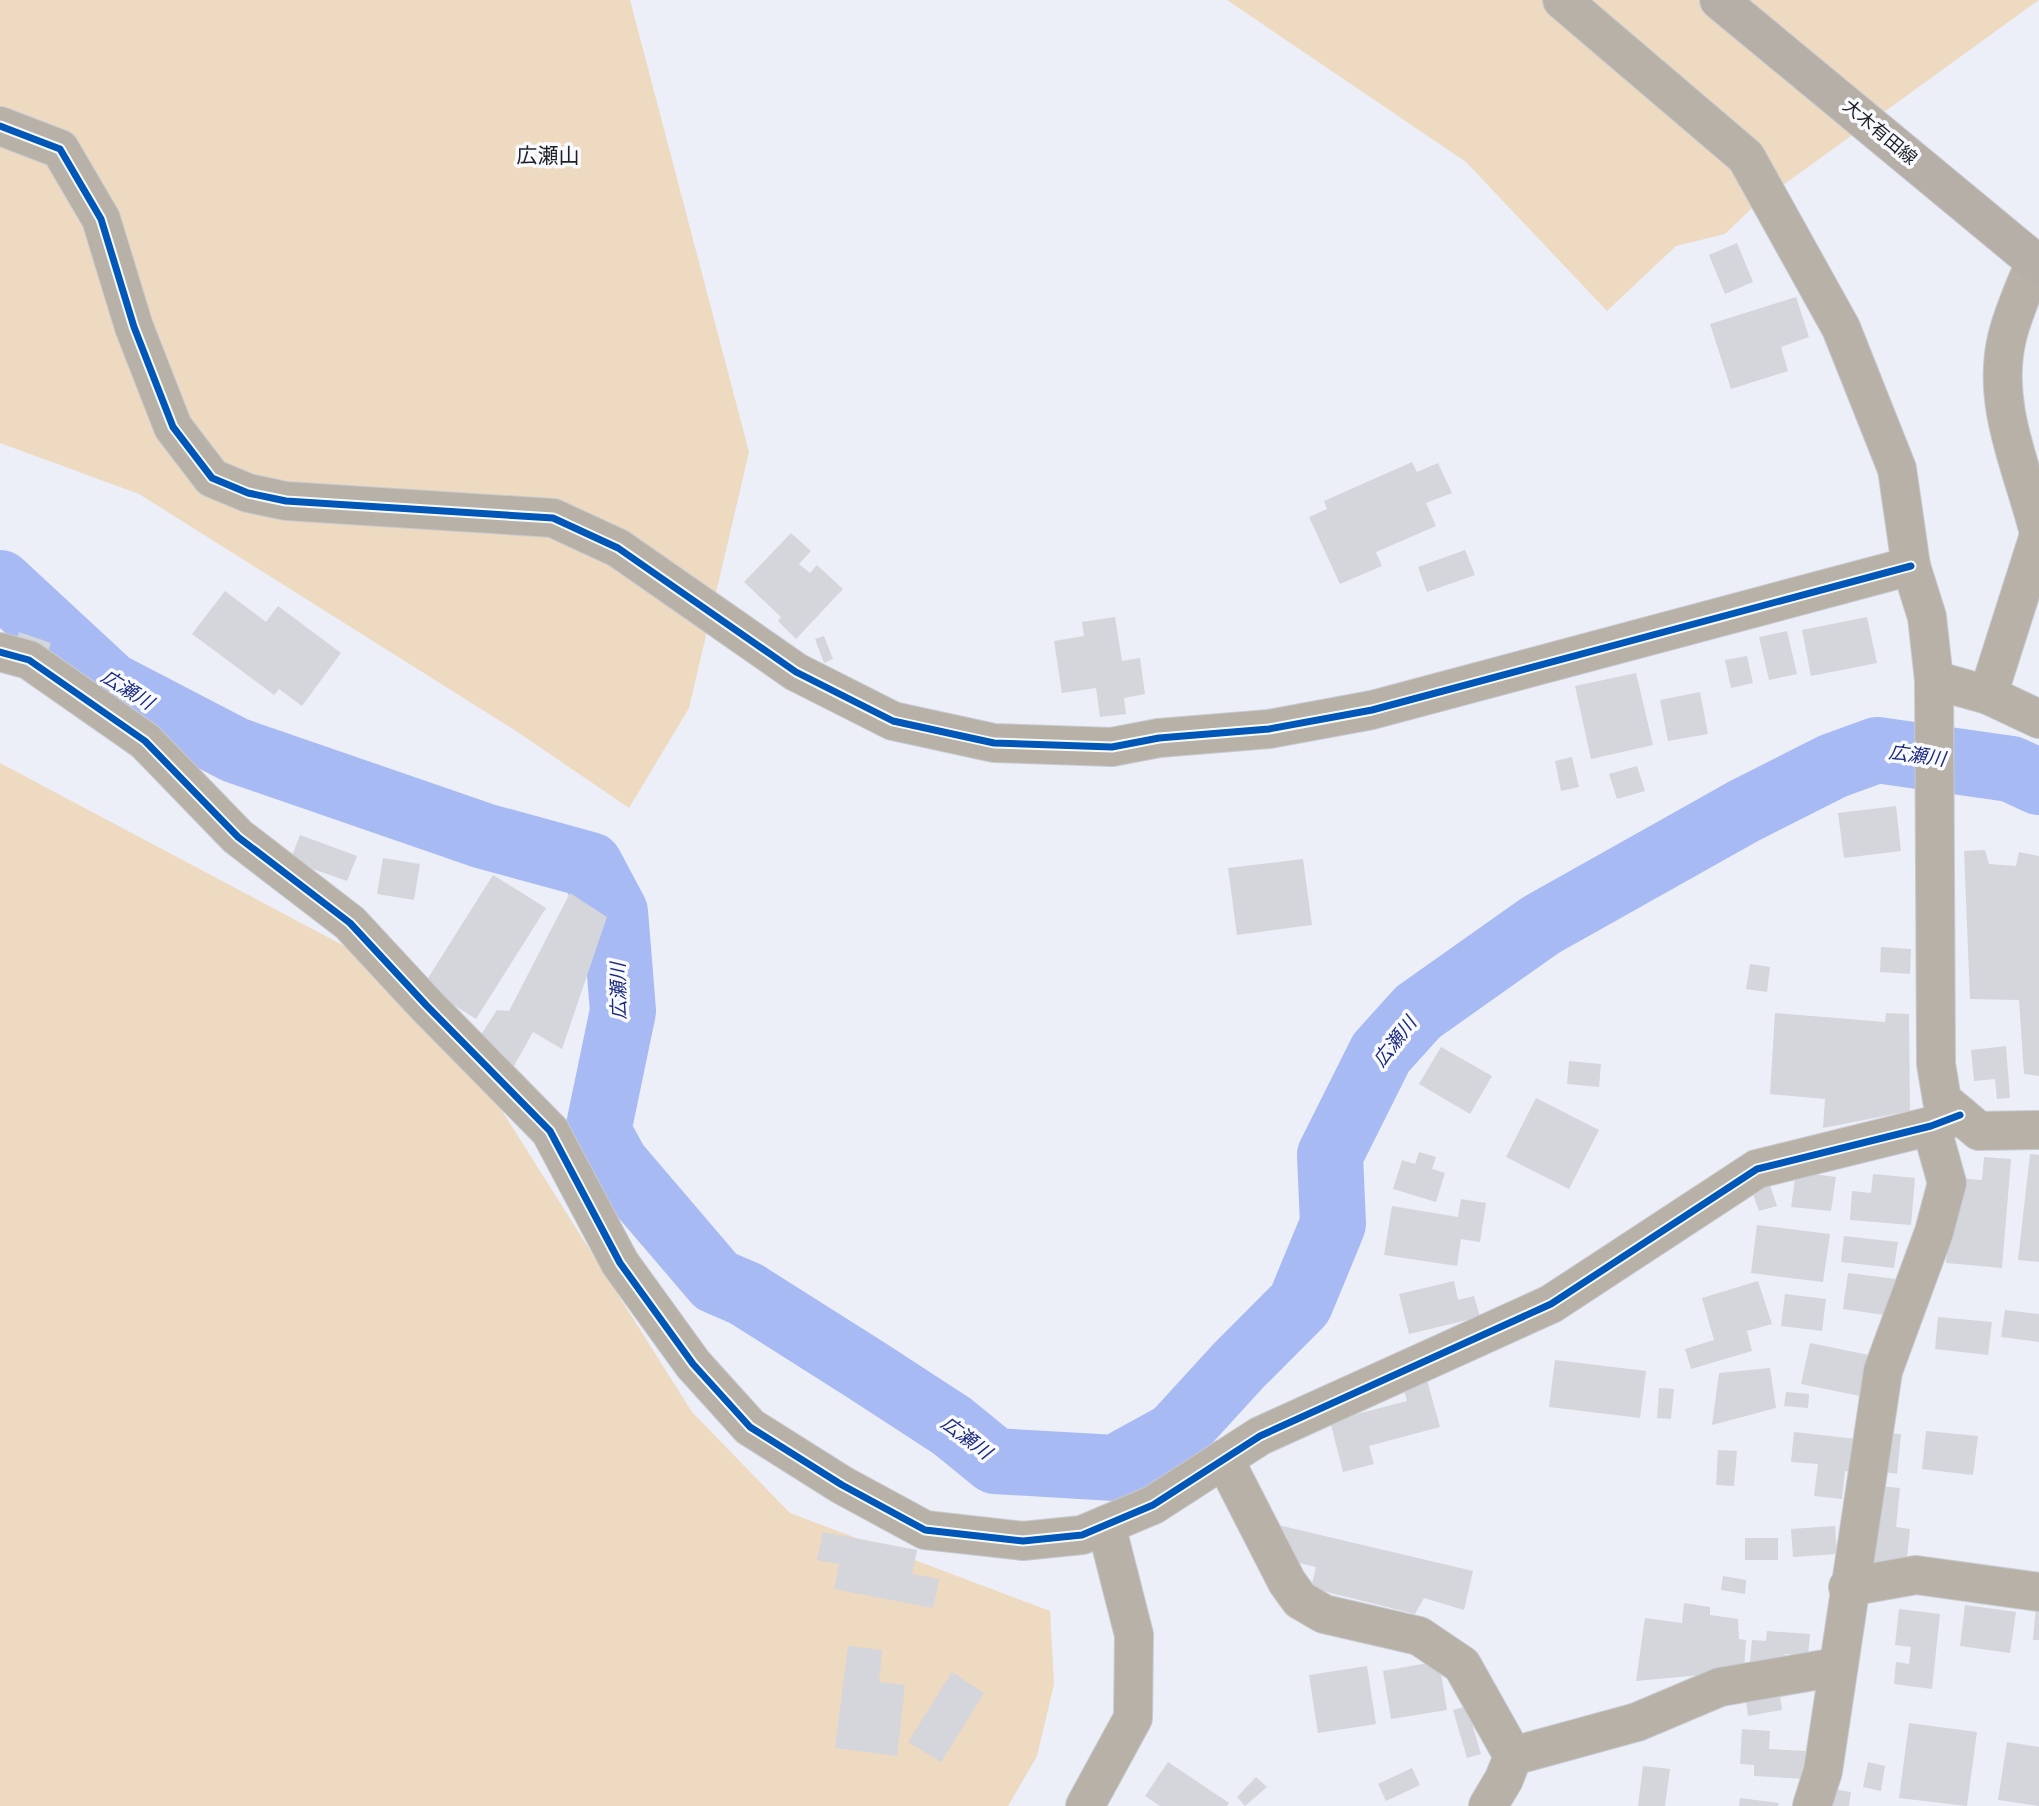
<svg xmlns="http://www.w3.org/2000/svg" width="2039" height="1806" font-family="'Nunito Sans','Noto Sans JP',sans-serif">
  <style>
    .green { fill: #eddac1 }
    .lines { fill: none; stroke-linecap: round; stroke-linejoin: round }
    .river { stroke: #a7baf3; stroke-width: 66 }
    .building { fill: #d4d6dc }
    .minor-casing { stroke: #c8cbd1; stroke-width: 40 }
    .tertiary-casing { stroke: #c8cbd1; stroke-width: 40 }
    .secondary-casing { stroke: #c8cbd1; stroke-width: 40 }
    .minor { stroke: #b7b1a8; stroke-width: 38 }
    .tertiary { stroke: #b7b1a8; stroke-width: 38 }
    .secondary { stroke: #b6afa8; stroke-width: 38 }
    .cycleway-casing { stroke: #f9fafd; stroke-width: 11 }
    .cycleway { stroke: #0057b8; stroke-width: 7 }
    .labels { text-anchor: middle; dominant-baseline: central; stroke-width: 7; stroke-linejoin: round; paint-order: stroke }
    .street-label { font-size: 18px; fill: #1e2026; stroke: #f9fafd }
    .water-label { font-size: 19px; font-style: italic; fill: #1b2a81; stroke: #f9fafd }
    .quarter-label { font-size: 21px; fill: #1e2026; stroke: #f9fafd }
  </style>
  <rect width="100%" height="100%" fill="#eceff7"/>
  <g class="green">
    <polygon points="0,0 630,0 749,452 689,708 629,808 519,733 139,494 0,443"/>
    <polygon points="1227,0 2039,0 1754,206 1725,234 1676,246 1607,311 1466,162"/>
    <polygon points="0,763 354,951 453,1033 692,1412 790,1513 1050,1611 1054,1684 1037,1756 1008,1806 0,1806"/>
  </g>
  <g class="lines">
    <polyline class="river" points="0,583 110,685 235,750 484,836 590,865 615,912 623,1011 598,1131 616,1164 716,1281 746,1294 866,1370 952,1426 995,1461 1115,1468 1175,1435 1239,1365 1300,1304 1333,1224 1330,1155 1381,1053 1418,1012 1541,925 1744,811 1833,766 1877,750 2011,769 2039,782"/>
  </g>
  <g class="building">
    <polygon points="1737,243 1753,282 1725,294 1709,255"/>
    <polygon points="1796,297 1809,337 1781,347 1788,371 1731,389 1710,324"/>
    <polygon points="1412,462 1417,472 1438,463 1452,493 1426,503 1436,526 1376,552 1382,566 1340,584 1309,517 1327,509 1324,501"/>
    <polygon points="791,533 811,551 799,564 810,573 817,565 843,589 796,639 778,621 781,617 744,582"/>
    <polygon points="1465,550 1475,575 1427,592 1418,567"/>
    <polygon points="225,591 266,622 278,606 341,653 302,706 279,689 274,695 192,634"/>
    <polygon points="1115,617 1122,661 1140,658 1145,694 1124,698 1126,714 1100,717 1096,688 1062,693 1054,641 1084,636 1082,622"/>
    <polygon points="1867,617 1877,663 1811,676 1802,630"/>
    <polygon points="1787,631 1797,674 1769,680 1759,637"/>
    <polygon points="19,632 51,643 46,658 14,647"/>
    <polygon points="824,636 833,659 824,663 815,639"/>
    <polygon points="1747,656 1753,683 1731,688 1725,660"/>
    <polygon points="1636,673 1653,745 1591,759 1575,686"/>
    <polygon points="1700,692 1708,734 1668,741 1660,700"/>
    <polygon points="1572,757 1579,787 1561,791 1555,761"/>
    <polygon points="1637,766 1645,791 1617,799 1609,774"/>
    <polygon points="1896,806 1901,851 1844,858 1838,813"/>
    <polygon points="300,835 357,856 347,881 290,861"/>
    <polygon points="1985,850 1989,864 2016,866 2019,852 2039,856 2039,1076 2024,1074 2019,1000 1970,999 1964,851"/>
    <polygon points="383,858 420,864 414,900 377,894"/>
    <polygon points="1303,859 1312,925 1237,935 1228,868"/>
    <polygon points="493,875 546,908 476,1019 423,986"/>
    <polygon points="570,893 607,917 562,1049 533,1032 510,1073 475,1044 497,1010 509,1011"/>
    <polygon points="1881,947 1911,949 1910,974 1880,972"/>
    <polygon points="1750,964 1770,967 1767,992 1746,989"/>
    <polygon points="1775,1013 1885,1022 1886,1013 1909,1014 1910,1111 1823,1128 1825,1099 1770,1094"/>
    <polygon points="2006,1046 2010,1098 1997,1099 1995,1079 1974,1081 1971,1050"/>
    <polygon points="1441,1047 1492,1076 1470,1114 1419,1084"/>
    <polygon points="1569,1061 1601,1064 1599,1087 1567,1084"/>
    <polygon points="1536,1098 1599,1130 1569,1189 1506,1157"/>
    <polygon points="1419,1152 1436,1157 1432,1169 1445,1173 1436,1202 1393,1189 1402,1160 1415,1164"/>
    <polygon points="2030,1154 2039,1155 2039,1262 2018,1260"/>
    <polygon points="1984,1157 2011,1159 2002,1268 1946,1263 1953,1178 1982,1180"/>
    <polygon points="1796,1172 1836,1177 1831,1211 1791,1207"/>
    <polygon points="1873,1174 1915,1178 1911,1225 1850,1220 1852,1191 1871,1193"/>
    <polygon points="1770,1185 1777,1206 1759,1211 1752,1191"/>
    <polygon points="1461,1199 1486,1203 1480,1242 1461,1239 1457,1266 1384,1255 1392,1206 1458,1217"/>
    <polygon points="1757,1225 1830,1234 1823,1282 1751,1273"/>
    <polygon points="1844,1236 1898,1242 1894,1268 1841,1262"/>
    <polygon points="1848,1273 1896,1279 1891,1316 1843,1309"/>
    <polygon points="1454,1281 1458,1300 1474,1296 1480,1317 1409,1334 1399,1294"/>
    <polygon points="1758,1281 1772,1324 1747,1331 1752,1351 1691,1369 1685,1349 1714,1340 1702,1298"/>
    <polygon points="1785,1294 1826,1299 1822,1331 1781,1326"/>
    <polygon points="2005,1310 2039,1314 2039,1342 2001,1337"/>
    <polygon points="1938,1317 1992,1322 1988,1355 1935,1349"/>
    <polygon points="1810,1343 1874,1356 1865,1397 1801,1384"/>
    <polygon points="1555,1360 1646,1371 1640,1418 1549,1407"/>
    <polygon points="1770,1368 1776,1408 1712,1425 1719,1373"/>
    <polygon points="1427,1380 1440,1427 1369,1446 1374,1464 1343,1472 1330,1421 1407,1401 1403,1386"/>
    <polygon points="1659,1388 1674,1389 1671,1419 1657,1418"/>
    <polygon points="1786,1392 1809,1394 1808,1408 1784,1406"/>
    <polygon points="1926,1431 1978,1436 1973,1475 1922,1469"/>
    <polygon points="1794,1432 1857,1439 1853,1472 1845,1471 1842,1499 1814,1496 1818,1464 1791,1462"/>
    <polygon points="1887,1433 1901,1434 1897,1474 1883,1472"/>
    <polygon points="1718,1450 1737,1451 1734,1486 1716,1485"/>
    <polygon points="1879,1486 1900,1488 1896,1527 1910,1529 1906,1567 1871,1563"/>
    <polygon points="1278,1525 1473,1571 1464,1610 1424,1598 1415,1614 1311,1588 1316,1567 1299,1563"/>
    <polygon points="1835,1526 1837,1554 1793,1557 1791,1529"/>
    <polygon points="823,1532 917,1550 912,1574 939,1579 933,1608 834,1589 839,1564 817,1560"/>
    <rect x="1745" y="1538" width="33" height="22"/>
    <polygon points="1723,1576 1746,1580 1745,1594 1721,1590"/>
    <polygon points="1684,1603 1710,1607 1710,1615 1738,1619 1739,1639 1746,1640 1744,1671 1636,1681 1645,1618 1682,1623"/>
    <polygon points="1965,1605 2016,1612 2010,1653 1960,1646"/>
    <polygon points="2036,1606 2039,1606 2039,1640 2033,1640"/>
    <polygon points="1899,1609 1940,1614 1932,1689 1894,1684 1896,1662 1909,1664 1911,1647 1895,1645"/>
    <polygon points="1767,1631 1810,1634 1808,1656 1785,1654 1785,1665 1750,1662 1752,1640 1766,1641"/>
    <polygon points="848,1646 882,1650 879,1682 905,1685 897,1756 835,1748"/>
    <polygon points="1439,1661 1447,1710 1391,1719 1383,1671"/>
    <polygon points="1367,1666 1376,1724 1318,1733 1309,1675"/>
    <polygon points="952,1672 984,1693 941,1762 908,1742"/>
    <polygon points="1780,1696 1782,1710 1748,1716 1746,1701"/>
    <polygon points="1467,1706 1481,1754 1467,1758 1453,1710"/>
    <polygon points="1909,1723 1977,1732 1967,1806 1899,1798"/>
    <polygon points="1742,1729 1770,1731 1769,1749 1806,1751 1804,1779 1754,1776 1754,1765 1740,1764"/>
    <polygon points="2007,1742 2039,1747 2039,1806 1998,1800"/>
    <polygon points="1168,1762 1229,1803 1227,1806 1160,1806 1145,1796"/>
    <polygon points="1868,1762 1885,1766 1881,1791 1863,1787"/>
    <polygon points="1643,1766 1670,1769 1665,1806 1638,1806"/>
    <polygon points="1412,1768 1420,1785 1386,1801 1378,1784"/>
    <polygon points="1256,1777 1267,1787 1245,1806 1237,1797"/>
    <polygon points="1827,1788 1851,1792 1849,1806 1824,1806"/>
    <polygon points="1740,1798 1779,1803 1778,1806 1739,1806"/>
  </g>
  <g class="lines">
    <g class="minor-casing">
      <g id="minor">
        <path d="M2035 262C2025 287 2013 312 2007 338 1991 405 2023 469 2039 533"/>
        <polyline points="0,652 29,660 145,741 238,837 350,923 426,1005 550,1131 620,1263 693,1364 750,1427 842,1485 925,1530 1023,1541 1082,1535 1153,1505 1260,1436 1551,1304 1757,1169 1931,1126 1960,1115"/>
        <polyline points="1934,680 1988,695 2039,719"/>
        <polyline points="1988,695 2039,535"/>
        <polyline points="1224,1459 1287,1582 1300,1600 1324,1614 1419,1636 1462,1665 1513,1756"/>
        <polyline points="1848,1587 1916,1575 2039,1592"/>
        <polyline points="1085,1806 1133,1718 1134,1635 1106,1525"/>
        <polyline points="1488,1806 1504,1779 1513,1756 1637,1722 1720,1687 1837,1667"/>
        <polyline points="1812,1806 1823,1771 1883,1371 1934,1232 1947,1183 1931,1126"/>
      </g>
    </g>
    <g class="tertiary-casing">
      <g id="tertiary">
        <polyline points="1562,0 1746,157 1841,328 1897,469 1911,566 1927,617 1934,680 1936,1064 1942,1100 1979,1131 2039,1130"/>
        <polyline points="0,126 60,149 101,219 134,327 173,427 212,478 248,493 286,501 553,518 618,548 796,672 893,721 994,743 1112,747 1159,738 1269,729 1372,710 1911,566"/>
      </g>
    </g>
    <g class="secondary-casing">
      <polyline id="secondary" points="1719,0 2039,265"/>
    </g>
    <use href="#minor" class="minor"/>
    <use href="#tertiary" class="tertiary"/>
    <use href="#secondary" class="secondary"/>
    <g class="cycleway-casing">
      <g id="cycleway">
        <polyline points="0,126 60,149 101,219 134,327 173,427 212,478 248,493 286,501 553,518 618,548 796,672 893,721 994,743 1112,747 1159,738 1269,729 1372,710 1911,566"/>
        <polyline points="0,652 29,660 145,741 238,837 350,923 426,1005 550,1131 620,1263 693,1364 750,1427 842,1485 925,1530 1023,1541 1082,1535 1153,1505 1260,1436 1551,1304 1757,1169 1931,1126 1960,1115"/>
      </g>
    </g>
    <use href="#cycleway" class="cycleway"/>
  </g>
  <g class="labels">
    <g class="street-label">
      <text transform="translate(1880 132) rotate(40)">大木有田線</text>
    </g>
    <g class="water-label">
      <text transform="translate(127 690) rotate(32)">広瀬川</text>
      <text transform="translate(1917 756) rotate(8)">広瀬川</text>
      <text transform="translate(619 991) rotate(-91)">広瀬川</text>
      <text transform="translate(1395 1042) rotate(-52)">広瀬川</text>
      <text transform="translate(966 1438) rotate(37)">広瀬川</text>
    </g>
    <g class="quarter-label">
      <text x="548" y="156">広瀬山</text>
    </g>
  </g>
</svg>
